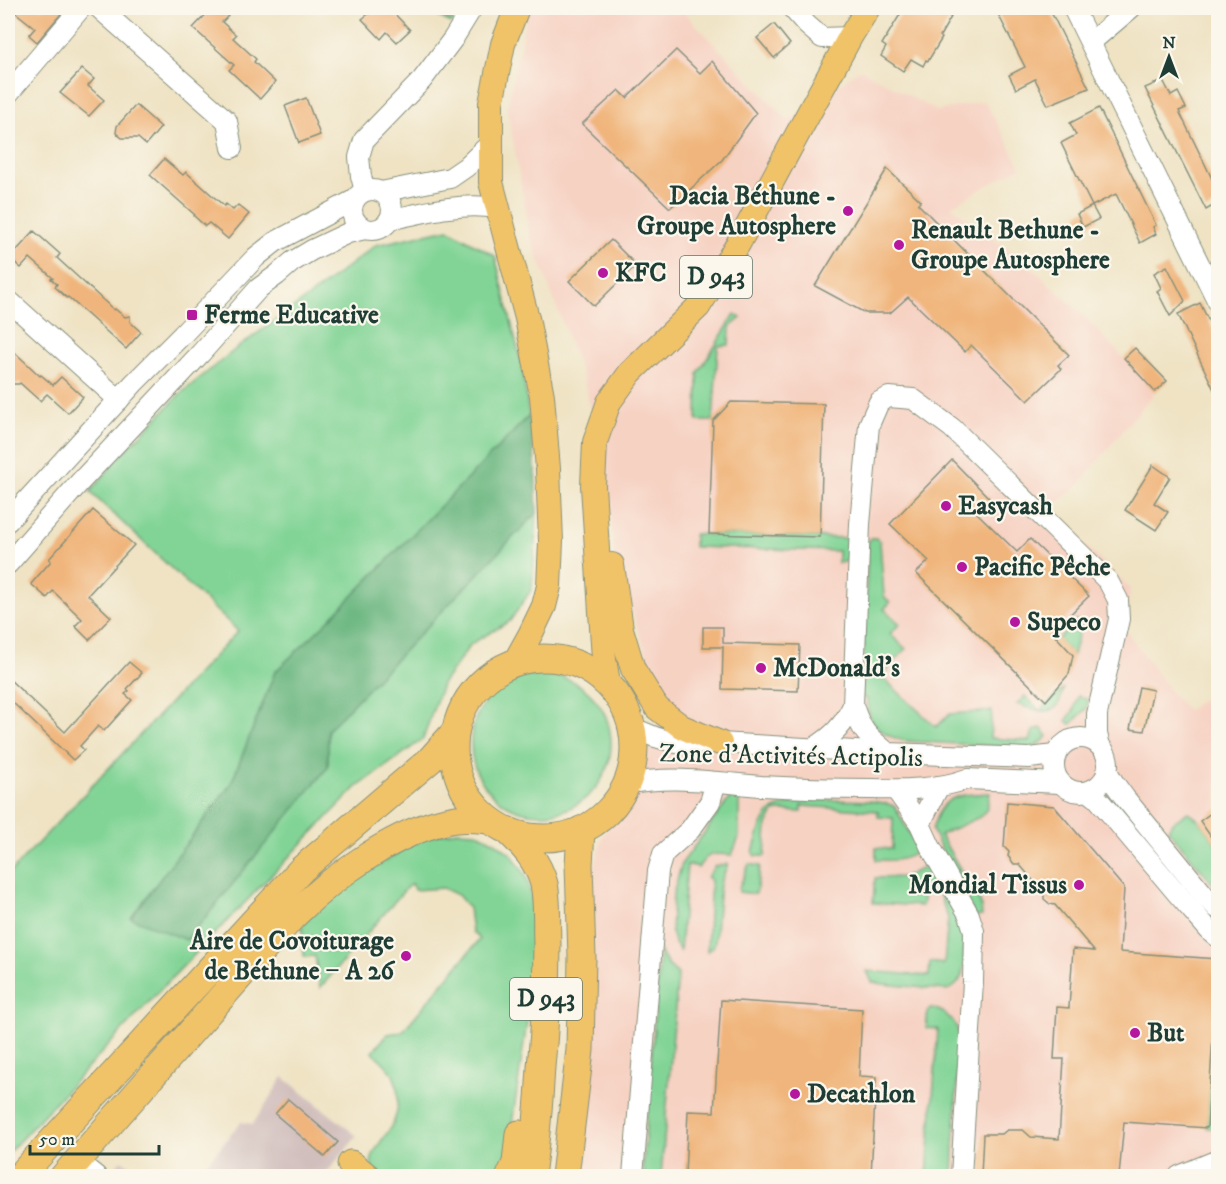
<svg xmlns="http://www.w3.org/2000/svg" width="1226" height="1184" font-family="'IM FELL DW Pica',serif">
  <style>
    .built { fill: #f6d2c3 }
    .industrial { fill: #d1bfbd }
    .green { fill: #82d496; stroke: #508865; stroke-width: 1.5 }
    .forest { fill: #69b67f; stroke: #447a5a; stroke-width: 1.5 }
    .building { fill: #f0b57c }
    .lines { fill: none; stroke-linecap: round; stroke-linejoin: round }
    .minor-casing { stroke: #87907c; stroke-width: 22 }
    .major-casing { stroke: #87907c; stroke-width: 26 }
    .highway-casing { stroke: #87907c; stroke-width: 29 }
    .minor { stroke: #fff; stroke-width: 20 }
    .major { stroke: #f1c369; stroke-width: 24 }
    .highway { stroke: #f1c369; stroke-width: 27 }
    .poi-dot { fill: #b5179e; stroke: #fbf7ec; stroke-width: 2 }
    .labels { text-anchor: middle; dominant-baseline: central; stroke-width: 4.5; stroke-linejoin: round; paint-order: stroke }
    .shield { fill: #fbf7ec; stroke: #61756b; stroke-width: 1.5 }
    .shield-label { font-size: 24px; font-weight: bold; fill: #1f3d34 }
    .poi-label { font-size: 26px; font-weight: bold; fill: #1f3d34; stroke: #fbf7ec; text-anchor: start }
    .street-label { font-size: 26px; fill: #1f3d34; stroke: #fbf7ec }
  </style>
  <rect width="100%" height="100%" fill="#fbf7ec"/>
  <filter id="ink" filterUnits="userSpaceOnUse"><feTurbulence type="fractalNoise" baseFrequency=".0167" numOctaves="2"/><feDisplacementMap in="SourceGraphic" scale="12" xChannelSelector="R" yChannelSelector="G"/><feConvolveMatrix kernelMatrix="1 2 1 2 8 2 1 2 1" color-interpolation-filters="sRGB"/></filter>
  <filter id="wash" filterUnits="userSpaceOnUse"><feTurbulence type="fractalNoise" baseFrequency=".008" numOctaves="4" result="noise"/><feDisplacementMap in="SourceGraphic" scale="24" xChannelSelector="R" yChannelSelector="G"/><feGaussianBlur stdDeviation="1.35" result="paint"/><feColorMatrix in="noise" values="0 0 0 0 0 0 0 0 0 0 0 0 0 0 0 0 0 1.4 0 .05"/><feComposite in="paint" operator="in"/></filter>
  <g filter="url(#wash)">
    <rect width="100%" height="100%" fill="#efe3c4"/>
    <polygon class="built" points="528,8 680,8 788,121 860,69 937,111 985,101 1021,167 951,206 1040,275 1091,323 1155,392 1074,490 1048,510 1130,588 1126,630 1175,698 1188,710 1218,688 1218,1176 579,1176 591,1075 594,949 594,869 603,835 630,801 663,706 614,556 607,469 582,375 531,239 507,109"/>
    <g class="industrial">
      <polygon points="283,1077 357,1136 324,1176 196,1176 241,1122 253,1124"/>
      <polygon points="121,1160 146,1176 107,1176"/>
    </g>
    <g class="green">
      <polygon points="423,8 466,8 463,13 451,23"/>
      <polygon points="448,229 495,256 522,366 529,416 326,623 275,672 231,784 131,918 328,767 328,730 537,512 532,589 510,621 471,644 442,684 423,739 356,788 162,988 8,1153 8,875 238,631 90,492 121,455 180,394 237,348 307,298 376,245"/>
      <polygon points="735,314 741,318 730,327 729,345 718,346 713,421 697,421 698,373"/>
      <polygon points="694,534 848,538 848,559 845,562 838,563 838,551 694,547"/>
      <path d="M871 538H876L880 542 884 596 890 603 884 609 900 624 890 634 906 649 881 676 936 727 950 714 992 711 990 738 1030 741 1033 731 1041 728 1048 736 1042 742 1032 748 905 741C890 738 874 729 869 714 867 709 867 703 867 698H862L868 542Z"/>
      <polygon points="1076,620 1081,624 1073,655 1058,639"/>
      <circle cx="541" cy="744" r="70"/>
      <path d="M1064 688C1062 693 1061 699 1059 703 1052 718 1029 708 1017 704L1025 696 1040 711Z"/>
      <polygon points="1078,696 1089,700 1086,709 1071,724 1066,721 1074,710"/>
      <path d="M735 791H739V837L732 855C713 854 709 851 698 868L696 866 687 865 680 951 674 942 671 932 673 894 682 863Z"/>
      <path d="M990 793 987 809 980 817 940 835 981 904 982 916H975L932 830C942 794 956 795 990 793Z"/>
      <path d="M815 800C833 801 883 798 895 807L919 851C905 861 892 861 876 860V848L892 849 893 818 878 817V811L802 806V812L779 811 774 812 767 825 765 856H755L753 853C756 840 762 818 773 810 783 804 804 801 815 800Z"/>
      <polygon points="1188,812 1200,821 1218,847 1218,890 1168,830 1171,824"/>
      <path d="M457 831 476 832 495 842 512 855 526 876 533 901 535 938 534 974 506 1165 502 1176H377C361 1160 383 1141 391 1127 400 1113 400 1088 392 1073 387 1065 379 1058 372 1052L388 1034 402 1032 480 939 472 932 469 908 458 895 443 888 414 890 412 884 408 886 320 988 315 956 304 957 302 926 311 906 424 837Z"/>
      <polygon points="728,864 720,884 715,942 713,947 707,951 711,880 707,877 715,866"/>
      <polygon points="749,864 760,866 756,894 739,892 739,888"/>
      <path d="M925 867H931L935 869C942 882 949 894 955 906 963 925 975 985 946 990L883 984 872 982 867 971 929 976 930 962 944 964 948 918 939 893 924 892 922 906 873 903 875 878 904 877Z"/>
      <polygon points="660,950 667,964 678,974 661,1176 645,1176 643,1166"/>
      <polygon points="1218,966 1218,1129 1207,1128"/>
      <path d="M930 1008C943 1009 956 1021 959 1034L953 1176H927L938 1029 926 1028 928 1011Z"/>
    </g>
    <polygon class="forest" points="529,416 535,462 537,512 328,730 328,767 187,940 131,918 231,784 275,672 326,623"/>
    <g id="blocks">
      <g class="building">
        <polygon points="10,8 66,8 37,42 29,35 35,28"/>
        <polygon points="212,8 219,8 228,16 222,22 236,35 233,38 256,59 254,62 275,82 260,99 229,70 234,65 193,28"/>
        <polygon points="376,8 389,8 410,30 397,42 387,32 381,39 362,19"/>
        <polygon points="904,8 936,8 951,17 940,36 942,38 928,61 926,60 923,66 911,59 903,71 881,56 886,47 882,44"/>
        <polygon points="995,8 1049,8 1089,88 1048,105 1035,79 1016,89 1009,75 1025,67"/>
        <polygon points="774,24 790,44 774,58 757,38"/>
        <polygon points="676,50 700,73 712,61 756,113 722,160 670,208 582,124 619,90 627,98"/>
        <polygon points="82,69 94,79 88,86 104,100 89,116 60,93"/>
        <polygon points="1163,80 1171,96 1178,92 1186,108 1179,111 1218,191 1218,203 1206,210 1145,88"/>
        <polygon points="306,98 320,135 299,143 285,106"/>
        <polygon points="136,105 161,127 146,145 138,138 122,138 116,133 117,126"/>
        <polygon points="1099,108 1156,225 1153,227 1156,234 1140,243 1116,194 1092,206 1061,143 1076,135 1070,123"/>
        <polygon points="164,159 183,175 186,172 224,206 226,204 233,210 238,205 249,214 228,239 209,223 205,226 194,216 195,215 150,175"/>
        <polygon points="887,169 921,201 918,204 1069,355 1058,365 1061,369 1028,401 971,345 965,352 908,297 890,313 865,313 815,286"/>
        <polygon points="1092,206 1099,219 1083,227 1077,214"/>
        <polygon points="34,231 60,254 57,258 114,310 115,309 125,317 130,316 130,322 141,332 126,349 68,297 67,298 55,287 57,284 51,279 53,278 30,258 21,268 10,258"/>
        <polygon points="611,240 636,265 594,306 569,281"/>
        <polygon points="1167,266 1185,301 1170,316 1157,291 1161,288 1154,273"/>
        <polygon points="1200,303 1218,340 1218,398 1178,314"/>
        <polygon points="8,346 40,376 41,375 53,385 61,377 83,397 68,413 47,394 40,401 20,383 19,384 8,384"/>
        <polygon points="1135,348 1167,381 1155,392 1124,358"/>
        <polygon points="731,402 824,404 820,537 709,534 713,421"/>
        <polygon points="952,460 990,499 976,512 1017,552 1030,539 1089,596 1052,632 1073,655 1069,674 1046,701 916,573 929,561 890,524"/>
        <polygon points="1153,465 1170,477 1154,503 1168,512 1156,530 1125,510"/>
        <polygon points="93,510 134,545 88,595 111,617 89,640 75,626 82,619 53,591 47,598 31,584 51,561 49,559"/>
        <polygon points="703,627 723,627 723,643 800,645 798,691 722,689 723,647 703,647"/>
        <polygon points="129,662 142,673 127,689 129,691 125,694 132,700 104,731 98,726 80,746 84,750 73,760 8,698 8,678 65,732"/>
        <polygon points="1139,687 1153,690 1144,731 1130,729"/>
        <polygon points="1007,802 1054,806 1124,888 1120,952 1218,959 1207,1128 1124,1122 1119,1176 981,1176 983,1134 1002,1134 1007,1130 1023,1130 1031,1137 1059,1139 1064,1059 1054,1059 1057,1007 1069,1008 1073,949 1094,951 1055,905 1050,904 1044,899 1044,893 1019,864 1014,864 1008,856 1009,852 1004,847"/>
        <polygon points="1218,808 1218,847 1200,821"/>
        <polygon points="721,1000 862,1009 859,1076 876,1077 871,1176 685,1176 688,1111 714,1112"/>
        <polygon points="288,1099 338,1142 325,1157 275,1114"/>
      </g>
    </g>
  </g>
  <g filter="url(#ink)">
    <use href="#blocks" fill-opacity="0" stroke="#87907c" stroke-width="1.5"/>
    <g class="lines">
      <g class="minor-casing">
        <g id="minor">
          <polyline points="99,8 227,121 232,148"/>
          <polyline points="792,8 807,25 822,38 850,37"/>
          <polyline points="1073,8 1218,302"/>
          <polyline points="1091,42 1131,8"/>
          <polyline points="8,94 81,8"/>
          <circle cx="372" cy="210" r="20"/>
          <polyline points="365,191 361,176 359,157 364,140 422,80 453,39 472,8"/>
          <polyline points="381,192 450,178 466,167 490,144"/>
          <path d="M389 220C424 212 461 202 497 208"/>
          <polyline points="8,300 119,400"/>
          <polyline points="8,521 134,383 182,335 256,257 275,242 354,200"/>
          <polyline points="8,564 79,483 200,354 259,288 277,275 292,262 312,250 348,233 365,229"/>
          <polyline points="633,728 655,737 676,743 720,743 888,753 1029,758 1055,755"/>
          <circle cx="1081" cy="765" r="27"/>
          <path d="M814 748C833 736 844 725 853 705"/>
          <path d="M888 753C867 736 861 731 853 705L860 524 869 425 879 402 889 397 913 399 952 428 1108 581 1118 600 1119 619 1097 714V734L1100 746"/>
          <polyline points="1107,771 1114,783 1125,798 1205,896 1218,909"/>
          <path d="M627 784C671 775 716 782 761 786 797 788 834 789 871 789 903 790 937 790 967 779L1060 783"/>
          <polyline points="896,790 920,824 930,846 969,915 974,931 973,982 961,1176"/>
          <polyline points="1088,791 1098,799 1176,892 1209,930 1218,937"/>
          <polyline points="920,824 939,786"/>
          <polyline points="77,1161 96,1176"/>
          <polyline points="633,1176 658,871 663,854 690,830 710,802 716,782"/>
          <polyline points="1179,1176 1218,1160"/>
        </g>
      </g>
      <g class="major-casing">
        <g id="major">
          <polyline points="612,565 621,629 633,669 657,708 682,727 720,743"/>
          <polyline points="515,662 531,633 544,606 549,586 551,541 548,469 542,396 527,318 491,182 491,103 503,44 517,8"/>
          <polyline points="608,683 604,659 593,486 595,442 609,402 630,373 698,307 738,244 850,37 868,8"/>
        </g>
      </g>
      <g class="highway-casing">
        <g id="highway">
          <circle cx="544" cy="748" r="90"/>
          <path d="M509 832C525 847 538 862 544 884 548 903 546 925 547 944 547 985 545 1026 541 1067 539 1104 536 1140 531 1176"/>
          <polyline points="351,1164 366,1176"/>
          <polyline points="20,1176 302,869 430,760 454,733"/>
          <path d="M64 1176 293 916C334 876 398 828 456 819 466 818 478 819 488 820"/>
          <polyline points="510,1176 516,1163 519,1134"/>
          <polyline points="565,1176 580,1050 582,957 579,865 581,830"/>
        </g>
      </g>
      <use href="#minor" class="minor"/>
      <use href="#major" class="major"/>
      <use href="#highway" class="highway"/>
    </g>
  </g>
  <g class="poi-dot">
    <circle cx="848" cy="211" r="6"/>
    <circle cx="899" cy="245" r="6"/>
    <circle cx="603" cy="273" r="6"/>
    <rect x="186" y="309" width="12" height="12" rx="3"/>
    <circle cx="946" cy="506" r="6"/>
    <circle cx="962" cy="567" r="6"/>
    <circle cx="1015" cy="622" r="6"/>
    <circle cx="761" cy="668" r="6"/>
    <circle cx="1079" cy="885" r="6"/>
    <circle cx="406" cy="956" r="6"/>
    <circle cx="1135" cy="1033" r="6"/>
    <circle cx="795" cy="1094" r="6"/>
  </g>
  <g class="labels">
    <g class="shield">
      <rect x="680" y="256" width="72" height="42" rx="4.5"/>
      <rect x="510" y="978" width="72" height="42" rx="4.5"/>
    </g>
    <g class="shield-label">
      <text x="716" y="277">D 943</text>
      <text x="546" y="999">D 943</text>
    </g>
    <g class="poi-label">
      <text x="836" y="196" text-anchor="end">Dacia Béthune -<tspan x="836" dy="30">Groupe Autosphere</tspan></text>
      <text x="911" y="230">Renault Bethune -<tspan x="911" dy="30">Groupe Autosphere</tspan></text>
      <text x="615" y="273">KFC</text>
      <text x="204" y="315">Ferme Educative</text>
      <text x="958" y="506">Easycash</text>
      <text x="974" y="567">Pacific Pêche</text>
      <text x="1027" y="622">Supeco</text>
      <text x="773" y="668">McDonald's</text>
      <text x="1067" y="885" text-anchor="end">Mondial Tissus</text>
      <text x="394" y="941" text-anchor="end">Aire de Covoiturage<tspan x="394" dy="30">de Béthune − A 26</tspan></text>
      <text x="1147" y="1033">But</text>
      <text x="807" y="1094">Decathlon</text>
    </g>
    <g class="street-label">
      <text transform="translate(791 756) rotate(1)">Zone d'Activités Actipolis</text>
    </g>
  </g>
  <rect width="1226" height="1184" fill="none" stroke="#fbf7ec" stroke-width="30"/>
  <g transform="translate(1169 57)" stroke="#fbf7ec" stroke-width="4.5" paint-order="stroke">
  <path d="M0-4.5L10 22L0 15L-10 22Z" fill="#1f3d34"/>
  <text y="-9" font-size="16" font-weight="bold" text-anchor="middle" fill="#1f3d34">N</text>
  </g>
  <path d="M30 1145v9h129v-9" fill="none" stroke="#1f3d34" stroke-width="3"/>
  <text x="39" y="1145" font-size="18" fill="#1f3d34" stroke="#fbf7ec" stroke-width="4.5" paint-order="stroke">50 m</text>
</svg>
